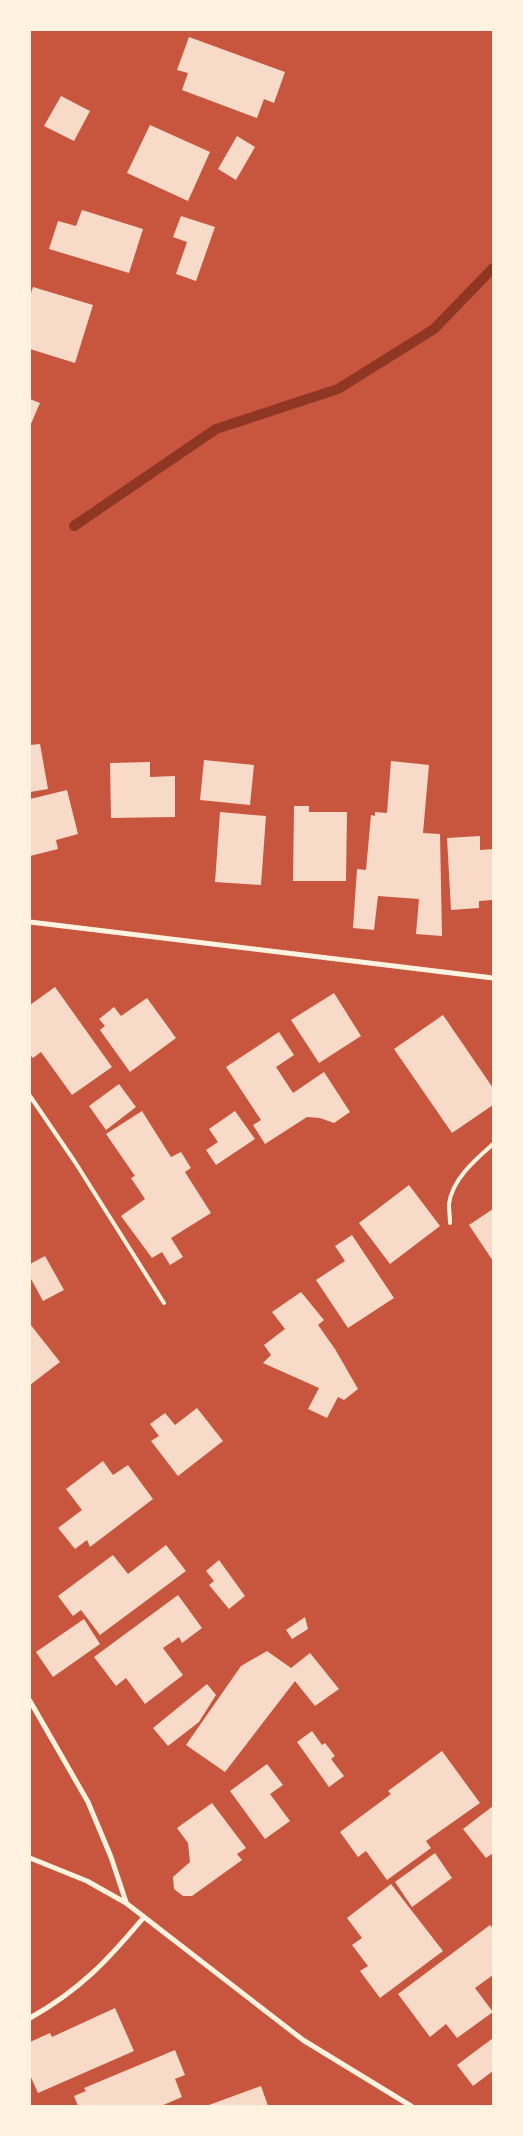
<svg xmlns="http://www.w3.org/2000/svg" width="523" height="2136" font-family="Barlow,sans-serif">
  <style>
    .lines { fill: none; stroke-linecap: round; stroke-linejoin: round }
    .stream { stroke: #8f3625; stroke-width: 10 }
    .building { fill: #f7dbc8 }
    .service { stroke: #fff3e0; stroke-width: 4 }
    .minor { stroke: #fff3e0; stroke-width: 5 }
  </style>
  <rect width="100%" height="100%" fill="#c8553d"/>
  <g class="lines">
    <polyline class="stream" points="74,526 216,429 338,389 434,329 493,268"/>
  </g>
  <g class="building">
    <polygon points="189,37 285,72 274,103 264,99 257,118 182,90 188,73 177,70"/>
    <polygon points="61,96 90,111 74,141 44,126"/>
    <polygon points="150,125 210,152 188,201 127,173"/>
    <polygon points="237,136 255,147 236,180 218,169"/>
    <polygon points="82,210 143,229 129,273 49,249 58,221 76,226"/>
    <polygon points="181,216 215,227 196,281 176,274 187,242 173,237"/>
    <polygon points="33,287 93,305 75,363 30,349 30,296"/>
    <polygon points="30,399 40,403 30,426"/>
    <polygon points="40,744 48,789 30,792 30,745"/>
    <polygon points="204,760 254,765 250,805 200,800"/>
    <polygon points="391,761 429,765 423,833 440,834 442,936 416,934 419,899 378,896 374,930 353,928 357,869 366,870 371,815 375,816 375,812 387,813"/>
    <polygon points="150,762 150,777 175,776 175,817 111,818 110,763"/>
    <polygon points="67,790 78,834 56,840 58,849 30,856 30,799"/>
    <polygon points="294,806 309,806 309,812 347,812 346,881 293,881"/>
    <polygon points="220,812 266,816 261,885 215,882"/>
    <polygon points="480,836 480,850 493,849 493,900 479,901 479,908 451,910 447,838"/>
    <polygon points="55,987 112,1067 72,1095 41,1052 33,1058 30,1055 30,1005"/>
    <polygon points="334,993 361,1036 319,1063 291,1020"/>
    <polygon points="147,998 176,1038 130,1072 100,1030 105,1026 99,1019 114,1007 121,1016"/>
    <polygon points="443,1015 493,1088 493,1105 452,1133 394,1049"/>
    <polygon points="279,1032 294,1055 276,1067 293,1093 324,1072 350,1112 334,1123 320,1118 307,1117 265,1144 253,1125 261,1120 226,1067"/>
    <polygon points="119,1084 136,1107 106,1130 89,1106"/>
    <polygon points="142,1111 171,1157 181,1152 191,1168 185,1172 211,1213 171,1238 183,1257 170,1265 162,1252 152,1258 121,1216 145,1199 131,1178 135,1176 106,1134"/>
    <polygon points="235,1111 255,1139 216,1165 206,1150 218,1142 209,1129"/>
    <polygon points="409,1185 440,1226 390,1264 359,1223"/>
    <polygon points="493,1209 493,1261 469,1225"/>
    <polygon points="352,1235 394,1298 348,1328 316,1280 345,1261 335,1246"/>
    <polygon points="45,1256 64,1290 43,1301 30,1277 30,1264"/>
    <polygon points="301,1292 324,1320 318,1325 335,1349 358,1389 344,1400 338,1397 327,1418 308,1409 319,1388 263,1363 271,1355 264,1345 285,1329 272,1312"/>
    <polygon points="30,1324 60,1362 30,1385"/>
    <polygon points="197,1408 223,1441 178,1476 151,1441 159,1436 150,1424 165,1413 175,1425"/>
    <polygon points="103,1461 113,1475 128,1465 153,1499 90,1547 87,1540 75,1549 58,1528 82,1510 66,1489"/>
    <polygon points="166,1545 186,1571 100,1635 81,1610 73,1616 58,1596 113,1555 128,1574"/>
    <polygon points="219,1560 245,1596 229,1609 209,1585 214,1581 206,1571"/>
    <polygon points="178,1595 202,1628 182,1643 179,1637 163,1648 183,1675 145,1704 126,1678 116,1686 94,1657"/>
    <polygon points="305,1617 308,1629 292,1639 286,1630"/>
    <polygon points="84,1619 100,1644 53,1677 36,1652"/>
    <polygon points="267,1651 291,1668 310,1653 339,1689 315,1706 295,1681 225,1772 186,1745 241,1666"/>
    <polygon points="207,1684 216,1695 199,1722 168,1746 153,1728"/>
    <polygon points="312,1731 322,1745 325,1743 335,1756 331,1759 344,1776 329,1787 297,1742"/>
    <polygon points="442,1751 480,1803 426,1841 431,1848 387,1880 366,1851 358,1857 340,1832 391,1794 388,1791"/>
    <polygon points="267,1764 283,1785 270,1794 290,1821 265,1839 230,1791"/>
    <polygon points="212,1803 246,1848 237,1854 242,1860 192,1896 183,1896 174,1889 173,1877 190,1862 188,1843 177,1828"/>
    <polygon points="493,1806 493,1853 486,1858 463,1829"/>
    <polygon points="435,1853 452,1878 412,1907 395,1882"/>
    <polygon points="391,1884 443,1951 380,1998 360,1971 368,1966 352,1945 362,1938 347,1918"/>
    <polygon points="490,1925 493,1929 493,1975 475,1988 493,2012 457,2038 446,2024 430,2037 398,1994"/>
    <polygon points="115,2008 134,2051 38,2093 30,2075 30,2042 50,2033 52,2037"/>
    <polygon points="493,2038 493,2071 473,2086 457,2065"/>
    <polygon points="175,2050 185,2075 175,2079 182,2097 161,2106 78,2106 74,2096 86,2091 84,2088"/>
    <polygon points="261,2086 268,2106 206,2106"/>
  </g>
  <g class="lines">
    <g class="service">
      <polyline points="30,1096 75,1162 164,1303"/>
      <path d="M450 1223C450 1217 449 1210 449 1204 452 1179 476 1159 493 1144"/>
    </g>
    <g class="minor">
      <polyline points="30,922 493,978"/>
      <polyline points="30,1701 88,1802 111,1857 126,1902"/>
      <polyline points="30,1858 87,1881 126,1903 303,2040 411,2106"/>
      <path d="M30 2018C80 1990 108 1960 144 1917"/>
    </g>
  </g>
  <rect width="523" height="2136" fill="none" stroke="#fff3e0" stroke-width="62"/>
</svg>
